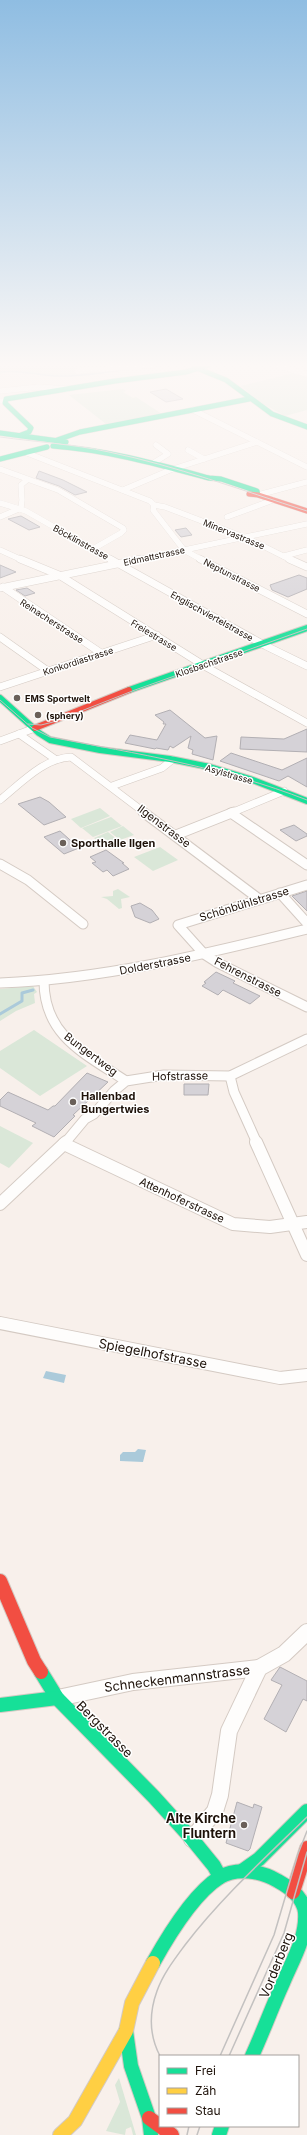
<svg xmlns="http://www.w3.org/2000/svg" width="307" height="2135" font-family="Inter,sans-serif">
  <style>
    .green { fill: #dae7d8 }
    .water { fill: #abcada }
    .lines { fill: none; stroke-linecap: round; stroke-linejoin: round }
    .stream-far1 { stroke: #abcada; stroke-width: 1.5 }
    .stream { stroke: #abcada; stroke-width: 3 }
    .building { fill: #d5d2d7; stroke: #b2afb3 }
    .street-far4-casing { stroke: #d4cac3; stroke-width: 6 }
    .street-far3-casing { stroke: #d4cac3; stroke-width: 8 }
    .street-far2-casing { stroke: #d4cac3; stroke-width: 11 }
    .street-far1-casing { stroke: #d4cac3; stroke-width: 14 }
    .street-casing { stroke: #d4cac3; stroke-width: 18 }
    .fast-far2-casing { stroke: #d4cac3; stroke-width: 6 }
    .fast-far1-casing { stroke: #d4cac3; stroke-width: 8 }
    .fast-casing { stroke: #d4cac3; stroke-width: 16 }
    .slow-casing { stroke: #d4cac3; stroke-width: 16 }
    .jam-far2-casing { stroke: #d4cac3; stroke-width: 6 }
    .jam-far1-casing { stroke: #d4cac3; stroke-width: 8 }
    .jam-casing { stroke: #d4cac3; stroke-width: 16 }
    .street-far4 { stroke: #fefdfc; stroke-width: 5.5 }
    .street-far3 { stroke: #fefdfc; stroke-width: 7 }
    .street-far2 { stroke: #fefdfc; stroke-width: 9 }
    .street-far1 { stroke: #fefdfc; stroke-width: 12 }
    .street { stroke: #fefdfc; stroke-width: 16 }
    .fast-far2 { stroke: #16e098; stroke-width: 5 }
    .fast-far1 { stroke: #16e098; stroke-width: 6 }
    .fast { stroke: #16e098; stroke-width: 14 }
    .slow { stroke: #ffcf43; stroke-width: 14 }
    .jam-far2 { stroke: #f24e42; stroke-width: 5 }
    .jam-far1 { stroke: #f24e42; stroke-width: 6 }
    .jam { stroke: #f24e42; stroke-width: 14 }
    .tram-far1 { stroke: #c3c1c0; stroke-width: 1 }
    .tram { stroke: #c3c1c0; stroke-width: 1.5 }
    .poi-dot { fill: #6a6059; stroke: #fff; stroke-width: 1.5 }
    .labels { text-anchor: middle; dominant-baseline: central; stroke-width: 3; stroke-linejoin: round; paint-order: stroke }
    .far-street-label { font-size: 9px; fill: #1e120a; stroke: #fff }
    .far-poi-label { font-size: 9px; font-weight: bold; fill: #1e120a; stroke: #fff; text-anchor: start }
    .street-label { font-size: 11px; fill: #1e120a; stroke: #fff }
    .poi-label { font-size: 11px; font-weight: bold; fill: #1e120a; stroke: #fff; text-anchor: start }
    .near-street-label { font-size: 13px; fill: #1e120a; stroke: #fff }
    .near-poi-label { font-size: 13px; font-weight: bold; fill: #1e120a; stroke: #fff; text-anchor: end }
  </style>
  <rect width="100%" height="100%" fill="#f8f0eb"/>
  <g class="green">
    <path d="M0 365H135L137 369C111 372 84 376 58 377 39 377 17 367 0 374Z"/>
    <polygon points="298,372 307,376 307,410 285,416 258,401 241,386"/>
    <polygon points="123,389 126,391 123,392 133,398 136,397 162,414 106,424 69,395"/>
    <polygon points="100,808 110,816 81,828 71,819"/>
    <polygon points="111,817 122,826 93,837 82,828"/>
    <polygon points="123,826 134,835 120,840 110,832"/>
    <polygon points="108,832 119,841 105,847 94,838"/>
    <polygon points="160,847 178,860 153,871 134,857"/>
    <polygon points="118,889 130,897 121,899 122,908 119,909 107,899 101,897 113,896 113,891"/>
    <polygon points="33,986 37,992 34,994 35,1003 16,1011 0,1021 0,989"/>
    <polygon points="34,1030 87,1066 40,1096 0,1068 0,1051"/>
    <polygon points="0,1126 33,1143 9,1168 0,1163"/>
    <polygon points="119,2078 136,2135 133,2135 131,2127 126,2129 125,2135 106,2131 120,2102 115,2085"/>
  </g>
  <g class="water">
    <polygon points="46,1371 66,1375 64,1383 43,1378"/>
    <polygon points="138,1449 146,1450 143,1462 120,1461 120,1455 123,1452 135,1452"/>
  </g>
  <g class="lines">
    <g class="stream-far1">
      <polyline points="153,367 166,365"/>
      <path d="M0 372C20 369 38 376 58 376 80 377 102 373 123 370"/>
    </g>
    <polyline class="stream" points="0,1014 22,1001 22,993 33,990"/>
  </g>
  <g class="building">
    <polygon points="166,389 183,399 166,402 150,392"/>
    <polygon points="39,471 63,480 87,492 75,495 59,486 36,478"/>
    <polygon points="21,516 40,527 29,530 8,519"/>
    <polygon points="186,528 192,535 181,537 175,530"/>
    <polygon points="0,565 16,572 0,578"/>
    <polygon points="299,575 307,578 307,589 288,597 272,590 270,585"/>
    <polygon points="27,588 35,593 25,596 16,590"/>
    <polygon points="170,710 205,738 217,736 213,760 192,754 193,750 188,748 191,736 173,748 170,746 168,750 156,748 155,749 125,743 130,735 157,740 166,724 163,724 164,722 155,715"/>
    <polygon points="307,729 307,752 240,749 241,737 284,739"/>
    <polygon points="231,753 282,770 307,758 307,787 288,776 279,781 220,761"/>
    <polygon points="40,797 49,802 66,817 44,825 18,804"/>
    <polygon points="294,825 307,834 307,836 296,841 280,830"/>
    <polygon points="60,831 69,839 79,848 64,854 44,837"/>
    <polygon points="106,850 124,863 122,863 129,869 113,876 107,870 103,872 92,863 96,862 90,857"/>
    <polygon points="307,891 307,911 292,896"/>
    <polygon points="140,903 152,910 159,919 150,923 135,917 131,906"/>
    <polygon points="216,972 235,981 233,983 260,996 250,1004 223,990 218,995 202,986 206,983 204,982"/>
    <polygon points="87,1073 108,1082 73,1115 75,1116 54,1137 32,1126 36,1123 0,1106 0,1100 8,1092 48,1110 53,1106 55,1106"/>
    <polygon points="184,1084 209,1084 208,1095 184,1095"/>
    <polygon points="280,1667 307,1681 307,1701 303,1699 286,1732 264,1719 282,1685 271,1680"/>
    <polygon points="237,1802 253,1808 254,1804 262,1807 250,1849 248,1851 226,1843"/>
  </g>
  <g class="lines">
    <g class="street-far4-casing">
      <g id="street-far4">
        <polyline points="275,365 307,374"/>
        <polyline points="78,371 154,365"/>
        <polyline points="0,391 39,387 67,389"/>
        <polyline points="0,401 4,401"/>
        <polyline points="193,410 307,467"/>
        <polyline points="188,450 204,459"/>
        <polyline points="27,453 150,501 154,505 165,507 249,539 291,560"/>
        <polyline points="155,462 168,454 156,445"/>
        <polyline points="0,469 58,490 123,528 124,530 121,533 93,549"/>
        <polyline points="123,490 170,470 257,442"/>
        <polyline points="258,495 307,482"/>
        <polyline points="0,503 26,511 112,560"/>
        <polyline points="154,505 153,510 184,550 202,560"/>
        <polyline points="0,517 21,508 22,500 21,485 27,480"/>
        <polyline points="227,517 273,500"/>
        <polyline points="0,550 22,560"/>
        <polyline points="284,556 307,550"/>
        <polyline points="137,560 307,524"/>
      </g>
    </g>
    <g class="street-far3-casing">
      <g id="street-far3">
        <polyline points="20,559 59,575 208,668 307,723"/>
        <polyline points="110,559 266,646 307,666"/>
        <polyline points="200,559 307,614"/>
        <polyline points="289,559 307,567"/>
        <polyline points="3,587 101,653"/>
        <polyline points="0,588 141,559"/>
        <polyline points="0,637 48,671"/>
        <polyline points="0,687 157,635"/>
        <polyline points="19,734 55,759"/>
        <polyline points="0,741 35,728"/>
        <polyline points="112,786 162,768 172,760"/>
        <path d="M0 800C20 784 44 758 71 757L145 813"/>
        <polyline points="231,813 284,791"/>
      </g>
    </g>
    <g class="street-far2-casing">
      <g id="street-far2">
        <polyline points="143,812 259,899"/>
        <polyline points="231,813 307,865"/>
        <polyline points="176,835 234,812"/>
        <polyline points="0,864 28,880 83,924"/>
        <polyline points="307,885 178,925 204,954 218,963 307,1007"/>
        <polyline points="280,893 307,923"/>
        <path d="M44 981C44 1036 85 1054 126 1081"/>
        <path d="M0 983C105 979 205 954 307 929"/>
        <polyline points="230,1076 234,1092 257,1143"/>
        <polyline points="65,1143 85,1119 94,1114 114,1091 126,1081 164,1075 230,1076 307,1039"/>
      </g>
    </g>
    <g class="street-far1-casing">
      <g id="street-far1">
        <polyline points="256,1142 307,1255"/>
        <polyline points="64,1144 233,1224 270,1227 307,1222"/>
        <polyline points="0,1204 66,1142"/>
        <polyline points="0,1323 280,1378 307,1375"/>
      </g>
    </g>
    <g class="street-casing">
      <g id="street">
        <polyline points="58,1698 133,1682 259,1668"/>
        <polyline points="192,1839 215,1811 220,1795 229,1731 259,1668 284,1654 307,1632"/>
      </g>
    </g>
    <g class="fast-far2-casing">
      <g id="fast-far2">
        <polyline points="194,367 226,380 272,414 307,427"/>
        <polyline points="0,433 66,442"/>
        <polyline points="21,435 29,432 31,428 5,403 6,399 115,381 186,372 208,365"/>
        <polyline points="57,440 80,432 249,399"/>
        <path d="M53 446C107 450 157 464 209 478L221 479 257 491 258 495"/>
        <polyline points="0,459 47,447"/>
      </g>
    </g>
    <g class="fast-far1-casing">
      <g id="fast-far1">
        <polyline points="129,690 307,628"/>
        <polyline points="0,698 39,733 50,740 100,750 170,759 210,767 250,779 307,801"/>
      </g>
    </g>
    <g class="fast-casing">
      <g id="fast">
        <polyline points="41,1672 57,1698 154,1797 192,1839 214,1866 220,1877"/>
        <polyline points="0,1705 57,1698"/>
        <polyline points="242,1871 259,1859 307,1811"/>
        <path d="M153 1963C168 1936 193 1894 220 1877 237 1867 261 1871 278 1881 289 1887 303 1897 305 1912 307 1937 292 1961 283 1983 272 2007 263 2032 252 2056"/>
        <polyline points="126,2031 131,2066 149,2118 151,2135"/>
        <polyline points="219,2135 222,2126"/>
      </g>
    </g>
    <g class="slow-casing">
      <polyline id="slow" points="60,2135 75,2121 126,2031 132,2003 153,1963"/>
    </g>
    <g class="jam-far2-casing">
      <polyline id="jam-far2" points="249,494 258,495 307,511"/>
    </g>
    <g class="jam-far1-casing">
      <polyline id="jam-far1" points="35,728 129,690"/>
    </g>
    <g class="jam-casing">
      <g id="jam">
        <polyline points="0,1581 34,1661 41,1672"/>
        <polyline points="293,1892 307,1848"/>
        <polyline points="149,2118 172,2135"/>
      </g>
    </g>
    <use href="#street-far4" class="street-far4"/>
    <use href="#street-far3" class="street-far3"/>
    <use href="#street-far2" class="street-far2"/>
    <use href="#street-far1" class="street-far1"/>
    <use href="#street" class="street"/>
    <use href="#fast-far2" class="fast-far2"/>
    <use href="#fast-far1" class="fast-far1"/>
    <use href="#fast" class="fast"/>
    <use href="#slow" class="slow"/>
    <use href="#jam-far2" class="jam-far2"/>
    <use href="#jam-far1" class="jam-far1"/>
    <use href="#jam" class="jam"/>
    <g class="tram-far1">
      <path d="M0 437C36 442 73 444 109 452 176 466 241 490 307 511"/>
      <path d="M0 700 32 728 50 737C138 754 223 767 307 800"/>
      <polyline points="28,724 41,725 53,722 135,690 307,629"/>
    </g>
    <g class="tram">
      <path d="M160 2056C149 2035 149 2013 157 1991 163 1974 174 1960 185 1945 221 1898 265 1858 307 1817"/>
      <polyline points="220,2056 274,1935 298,1854 307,1831"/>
      <polyline points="229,2056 284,1933 307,1852"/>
      <polyline points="187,2135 189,2126"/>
      <polyline points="197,2135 200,2126"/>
    </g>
  </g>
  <linearGradient id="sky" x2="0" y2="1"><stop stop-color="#8fbde2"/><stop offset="0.55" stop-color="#fcf8f6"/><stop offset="1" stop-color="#fcf8f6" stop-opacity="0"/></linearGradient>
  <rect width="307" height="664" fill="url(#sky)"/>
  <g class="poi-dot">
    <circle cx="17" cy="698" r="4"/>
    <circle cx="38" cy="715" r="4"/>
    <circle cx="63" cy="843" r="4"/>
    <circle cx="73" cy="1102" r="4"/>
    <circle cx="244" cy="1825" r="4"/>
  </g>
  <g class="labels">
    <g class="far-street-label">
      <text transform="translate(234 534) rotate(22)">Minervastrasse</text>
      <text transform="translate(81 542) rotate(29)">Böcklinstrasse</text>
      <text transform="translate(154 556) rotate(-12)">Eidmattstrasse</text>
      <text transform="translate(232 575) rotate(27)">Neptunstrasse</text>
      <text transform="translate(212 616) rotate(29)">Englischviertelstrasse</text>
      <text transform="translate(52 621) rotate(33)">Reinacherstrasse</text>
      <text transform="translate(154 635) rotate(31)">Freiestrasse</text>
      <text transform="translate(78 661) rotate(-18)">Konkordiastrasse</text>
      <text transform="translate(209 663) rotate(-19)">Klosbachstrasse</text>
      <text transform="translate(229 774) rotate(16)">Asylstrasse</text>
    </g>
    <g class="far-poi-label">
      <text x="25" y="698">EMS Sportwelt</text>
      <text x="46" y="715">(sphery)</text>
    </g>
    <g class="street-label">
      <text transform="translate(164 826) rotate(37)">Ilgenstrasse</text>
      <text transform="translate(244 904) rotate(-17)">Schönbühlstrasse</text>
      <text transform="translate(155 964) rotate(-11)">Dolderstrasse</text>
      <text transform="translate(248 977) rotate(27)">Fehrenstrasse</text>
      <text transform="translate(91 1054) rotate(37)">Bungertweg</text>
      <text transform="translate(180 1076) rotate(-1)">Hofstrasse</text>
      <text transform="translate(182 1200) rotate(25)">Attenhoferstrasse</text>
    </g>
    <g class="poi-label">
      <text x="71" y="843">Sporthalle Ilgen</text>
      <text x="81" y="1096">Hallenbad<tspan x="81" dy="13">Bungertwies</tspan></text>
    </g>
    <g class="near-street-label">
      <text transform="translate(153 1353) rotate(11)">Spiegelhofstrasse</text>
      <text transform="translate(177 1678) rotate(-7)">Schneckenmannstrasse</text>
      <text transform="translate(105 1729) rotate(45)">Bergstrasse</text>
      <text transform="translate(276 1965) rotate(-68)">Vorderberg</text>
    </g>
    <g class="near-poi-label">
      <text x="236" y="1818">Alte Kirche<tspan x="236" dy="15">Fluntern</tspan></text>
    </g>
  </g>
  <rect x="159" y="2055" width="140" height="72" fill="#ffffff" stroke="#a5a09d"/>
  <rect x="167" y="2068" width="20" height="6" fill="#16e098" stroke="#a5a09d"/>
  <text x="195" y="2075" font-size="12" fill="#1e120a">Frei</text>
  <rect x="167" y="2088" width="20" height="6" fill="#ffcf43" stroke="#a5a09d"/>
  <text x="195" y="2095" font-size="12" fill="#1e120a">Zäh</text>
  <rect x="167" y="2108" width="20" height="6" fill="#f24e42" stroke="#a5a09d"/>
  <text x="195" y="2115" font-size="12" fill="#1e120a">Stau</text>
</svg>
